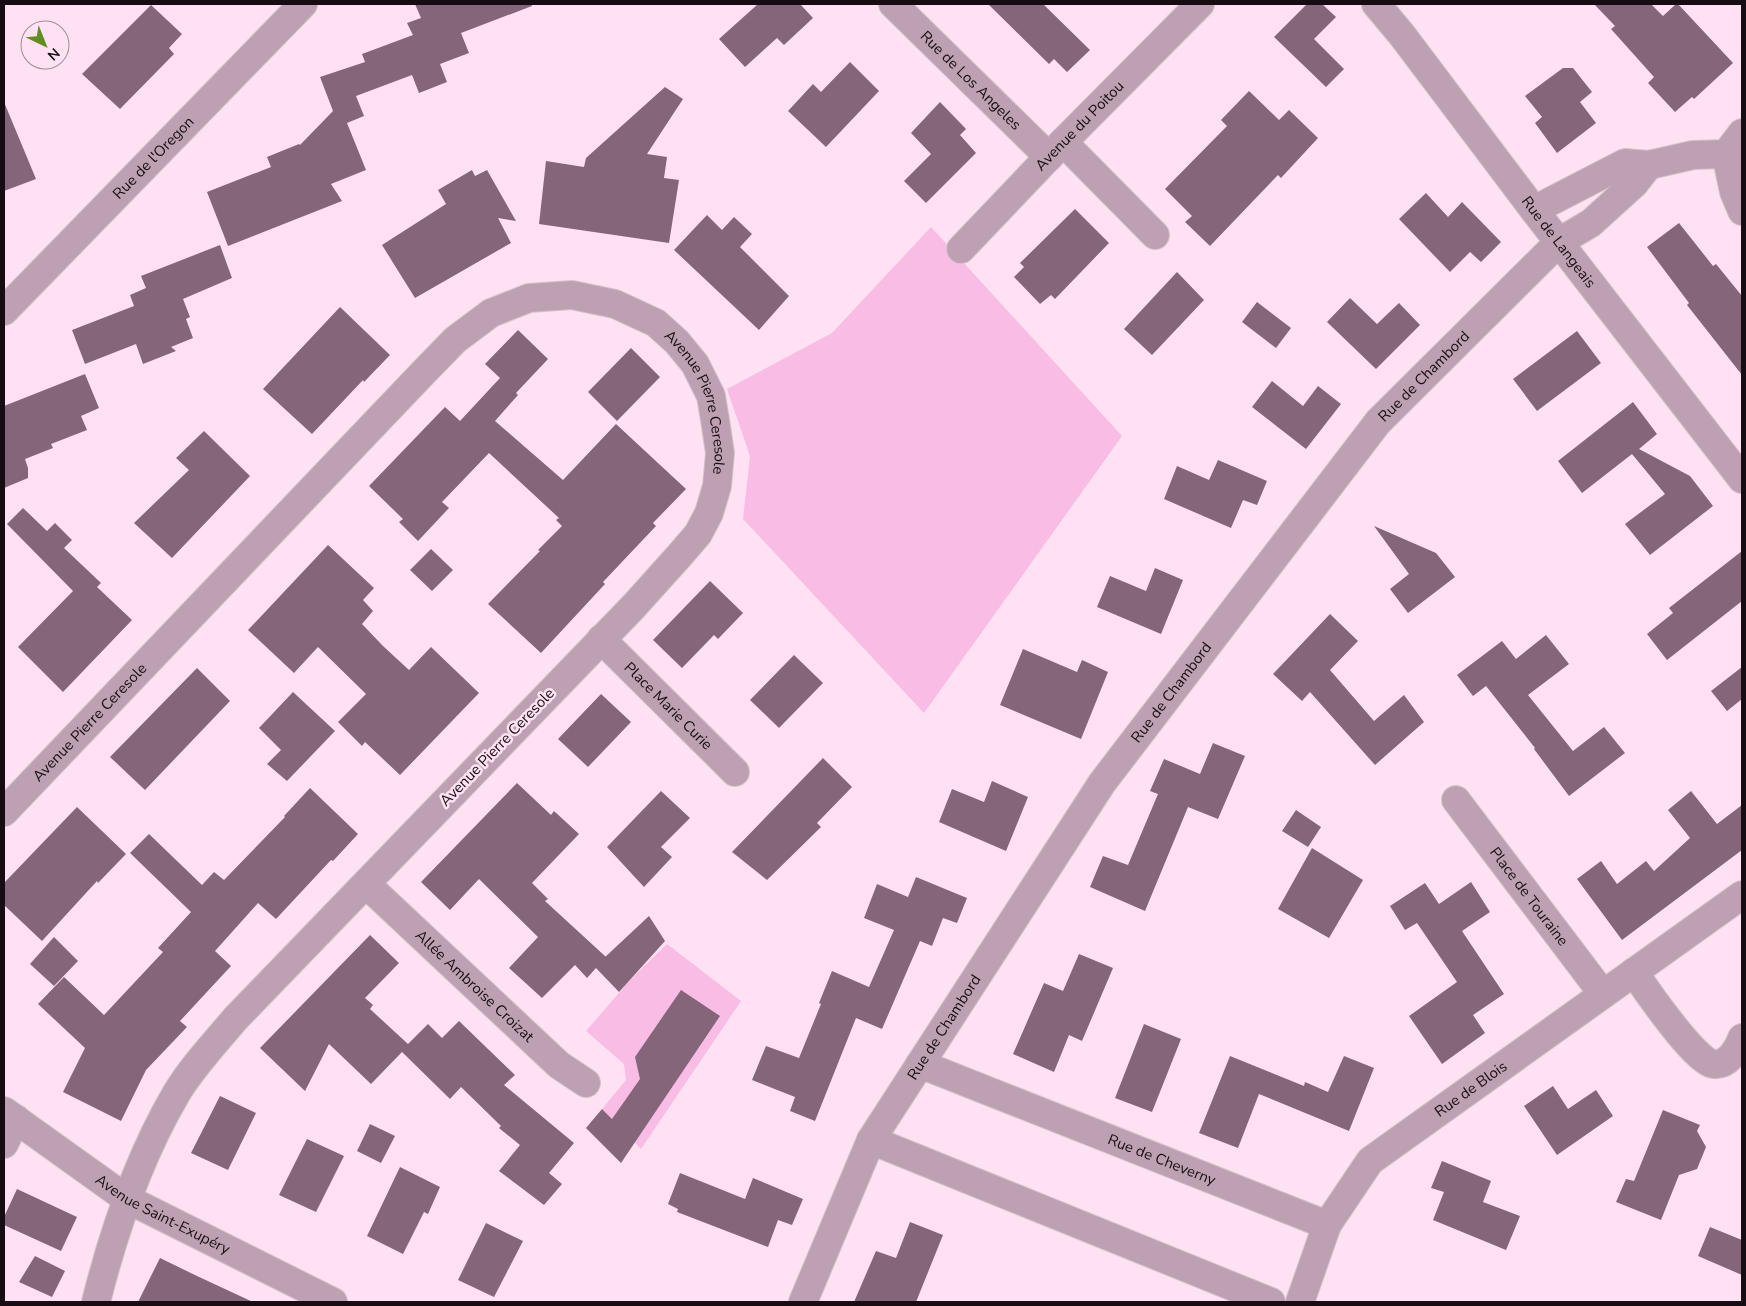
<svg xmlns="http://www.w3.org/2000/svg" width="1746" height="1306" font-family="'Nunito Sans',sans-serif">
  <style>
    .green { fill: #f9bce4 }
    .building { fill: #846579 }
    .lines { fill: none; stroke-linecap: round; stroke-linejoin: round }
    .minor-casing { stroke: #d9c0cf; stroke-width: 30 }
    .minor { stroke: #bda1b3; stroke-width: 28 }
    .labels { text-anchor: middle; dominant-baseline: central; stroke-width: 5; stroke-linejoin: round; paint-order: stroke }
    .street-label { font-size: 15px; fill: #170c14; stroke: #fee2f3 }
  </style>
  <rect width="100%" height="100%" fill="#fee2f3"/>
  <g class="green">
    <polygon points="931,227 1122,436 924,713 743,519 750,456 727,389 832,333"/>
    <polygon points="667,944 741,1001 641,1149 602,1109 626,1080 624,1064 586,1031 631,979"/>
  </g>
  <g class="building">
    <polygon points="415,4 531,4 532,6 461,33 469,53 440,64 447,82 419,93 412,75 356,96 364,116 347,123 366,170 331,184 342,201 228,246 207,192 271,167 267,157 299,144 300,145 333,111 320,77 365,62 362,54 413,35 407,23 421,18"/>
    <polygon points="758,4 800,4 813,18 784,45 777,38 745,67 719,39"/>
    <polygon points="988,4 1043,4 1090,50 1067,72 1054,59 1049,64"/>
    <polygon points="1307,4 1322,4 1336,17 1314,39 1344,69 1326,87 1274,37"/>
    <polygon points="1594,4 1651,4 1663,16 1676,4 1678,4 1733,63 1694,99 1692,97 1675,112 1648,83 1654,77 1611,29 1615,26"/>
    <polygon points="151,5 182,34 169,48 174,54 120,109 82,74"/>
    <polygon points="850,62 879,91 826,147 788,111 813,84 821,92"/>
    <polygon points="1563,68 1573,68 1592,92 1580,102 1596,123 1557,153 1535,123 1542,117 1525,96"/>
    <polygon points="665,87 683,99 647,154 667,157 664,178 679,180 669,243 539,224 546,161 584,167 586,158"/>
    <polygon points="1249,91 1279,120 1289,110 1318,138 1281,178 1278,175 1210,246 1185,222 1192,216 1165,189 1227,126 1221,120"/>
    <polygon points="4,102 36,179 4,191"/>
    <polygon points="940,102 966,129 960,135 976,153 926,203 904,181 931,154 911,133"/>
    <polygon points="472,170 475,176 487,170 516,221 498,218 511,243 415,298 382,245 446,204 438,190"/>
    <polygon points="1426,193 1448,217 1462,202 1501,242 1481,262 1470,252 1450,272 1399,219"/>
    <polygon points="1075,209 1109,243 1055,299 1051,295 1040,304 1014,277 1024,267 1020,263"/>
    <polygon points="707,215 722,230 734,217 752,234 740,247 789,296 759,330 674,250"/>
    <polygon points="1679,223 1713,266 1716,264 1742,296 1742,375 1687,305 1689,303 1647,247"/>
    <polygon points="220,245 232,278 183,299 190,317 186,319 193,338 171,347 176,351 143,364 136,344 85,364 72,330 134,306 130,295 146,288 141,276"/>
    <polygon points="1177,272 1204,300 1152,355 1124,329"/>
    <polygon points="1350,298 1377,324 1399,303 1420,325 1376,369 1327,322"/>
    <polygon points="1257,302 1291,328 1276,348 1242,322"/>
    <polygon points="340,307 390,355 364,382 363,380 312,434 263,389"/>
    <polygon points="518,330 548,359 516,393 518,395 495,421 563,480 616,424 686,489 653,523 656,526 603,582 605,584 541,653 488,604 540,551 538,550 562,526 556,520 559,518 489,453 442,502 449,508 418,541 399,522 403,519 369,486 445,407 460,421 500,378 485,364"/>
    <polygon points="1577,331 1601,363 1537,411 1513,379"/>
    <polygon points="631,348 660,377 617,421 588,392"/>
    <polygon points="85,374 99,408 81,416 87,430 51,444 53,448 25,459 28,468 28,478 4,488 4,406"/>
    <polygon points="1272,381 1303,406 1318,386 1341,404 1306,449 1252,407"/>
    <polygon points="1633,402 1657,434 1639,449 1690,476 1713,506 1650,555 1625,524 1665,494 1632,454 1582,493 1558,461"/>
    <polygon points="204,431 250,476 172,558 134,523 189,470 176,458"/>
    <polygon points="1218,460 1267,481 1257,505 1243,500 1231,528 1164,499 1177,466 1209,480"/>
    <polygon points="23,508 47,531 55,523 72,540 64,548 101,583 97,587 132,620 63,692 18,647 73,591 7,524"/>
    <polygon points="1374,526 1436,553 1455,577 1408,613 1390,589 1409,574"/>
    <polygon points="328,545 374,588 363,600 373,611 362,624 383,646 409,670 431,647 479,693 400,775 365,742 362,746 338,722 366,694 318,647 294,673 248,630"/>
    <polygon points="431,549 453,570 432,591 410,570"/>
    <polygon points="1742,551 1742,601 1667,660 1647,634 1673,613 1669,608"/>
    <polygon points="1155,568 1183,580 1161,634 1097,607 1110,576 1146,591"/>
    <polygon points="710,581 743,613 718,639 714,635 682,668 653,640"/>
    <polygon points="1330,614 1358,641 1330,670 1374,721 1404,695 1424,722 1375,765 1310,692 1302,701 1273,674"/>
    <polygon points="1546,635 1569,664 1528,695 1573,751 1604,727 1625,753 1569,796 1534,749 1535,748 1486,686 1473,696 1457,675 1502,641 1516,659"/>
    <polygon points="1023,649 1077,672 1082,660 1108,672 1081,739 1000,705"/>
    <polygon points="794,655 823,683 779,728 750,700"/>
    <polygon points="1742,667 1742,699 1727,711 1711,691"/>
    <polygon points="197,668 230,701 145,790 110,757"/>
    <polygon points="293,692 335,731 287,781 267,764 281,750 259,728"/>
    <polygon points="601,694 631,722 588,767 558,739"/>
    <polygon points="1213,743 1245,756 1218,819 1188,807 1145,911 1090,887 1103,856 1128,865 1158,794 1150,791 1164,759 1200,774"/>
    <polygon points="823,758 852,787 817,823 821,827 767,880 732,852"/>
    <polygon points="992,781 1028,797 1006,851 939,822 952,789 984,802"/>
    <polygon points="517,783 551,815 554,811 579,834 532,883 548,899 545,901 606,957 603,959 649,916 665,941 619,992 596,968 587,978 575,965 542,998 509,968 538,937 479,879 450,910 421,882"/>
    <polygon points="310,788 358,834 333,861 331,860 276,919 258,903 215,951 231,966 180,1021 187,1027 146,1070 121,1121 63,1092 85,1048 38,1004 64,977 104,1015 163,952 158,948 191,912 130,853 149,834 202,885 214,872 224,880 285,817 284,816"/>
    <polygon points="661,791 690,818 661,847 672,857 644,887 607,847"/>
    <polygon points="1691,791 1717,824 1742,805 1742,850 1622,940 1577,879 1601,861 1617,884 1646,861 1654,871 1690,838 1668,810"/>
    <polygon points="77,807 126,854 98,883 97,881 42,941 4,905 4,883"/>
    <polygon points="1296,810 1321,827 1308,847 1282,831"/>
    <polygon points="1312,848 1363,880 1329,938 1278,909"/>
    <polygon points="916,877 967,898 957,923 943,918 932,946 920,941 882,1029 856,1018 815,1121 790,1111 795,1097 752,1080 766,1046 799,1058 821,1004 819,1003 832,971 869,987 894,930 864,918 877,884 908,897"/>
    <polygon points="1471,882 1490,912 1462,931 1504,994 1473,1015 1485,1033 1442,1064 1409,1016 1457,982 1417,923 1405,930 1390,906 1425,883 1439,904"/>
    <polygon points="370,935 399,963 365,998 373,1005 370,1009 408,1044 428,1024 442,1038 459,1021 515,1075 504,1085 574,1143 549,1173 562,1184 544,1205 499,1171 520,1145 499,1128 501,1126 461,1087 450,1099 402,1052 371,1084 329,1044 305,1091 260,1048"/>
    <polygon points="54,937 78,961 54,986 30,964"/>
    <polygon points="1079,954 1113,968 1082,1041 1069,1035 1054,1072 1013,1054 1044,983 1063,991"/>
    <polygon points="681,990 720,1016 621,1163 586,1128 602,1109 612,1119 640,1079 635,1057"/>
    <polygon points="1144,1024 1181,1039 1152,1112 1115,1098"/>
    <polygon points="1230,1056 1304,1086 1305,1082 1328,1092 1344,1056 1374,1068 1349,1131 1259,1094 1238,1148 1199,1133"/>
    <polygon points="1553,1086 1568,1109 1596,1090 1613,1116 1557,1155 1524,1106"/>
    <polygon points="220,1096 256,1113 228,1170 191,1153"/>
    <polygon points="1663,1110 1700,1125 1697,1131 1706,1147 1697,1169 1679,1175 1661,1220 1616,1202 1626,1179 1634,1181"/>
    <polygon points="370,1124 395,1136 381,1163 357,1151"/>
    <polygon points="307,1139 344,1156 316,1212 279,1195"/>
    <polygon points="1442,1161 1491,1181 1483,1202 1520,1216 1506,1250 1433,1220 1444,1192 1431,1188"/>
    <polygon points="400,1167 440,1187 428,1214 424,1212 403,1254 367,1236"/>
    <polygon points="680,1173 745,1199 753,1178 803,1199 792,1225 778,1220 768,1247 677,1212 678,1209 668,1204"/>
    <polygon points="17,1189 77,1217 61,1251 4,1225 4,1217"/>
    <polygon points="910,1222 943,1235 916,1302 854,1302 876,1251 896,1258"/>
    <polygon points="486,1223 523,1241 494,1297 458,1280"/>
    <polygon points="1710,1227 1742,1240 1742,1275 1698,1256"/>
    <polygon points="35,1256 65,1271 52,1297 19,1282"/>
    <polygon points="160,1258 197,1276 253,1302 138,1302"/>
  </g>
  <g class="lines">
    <g class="minor-casing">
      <g id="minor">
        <path id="s1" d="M893 4 1049 157"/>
        <path id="s2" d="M1376 4 1402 35 1534 210 1742 479"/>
        <polyline points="1742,133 1726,154 1734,192 1742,211"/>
        <polyline points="1063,142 1155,235"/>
        <polyline points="1534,210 1625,163 1649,165 1693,155 1726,154"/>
        <path id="s3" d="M961 249 1063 142 1200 4"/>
        <path id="s4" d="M4 311 303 4"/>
        <path id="s5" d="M601 639 735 772"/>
        <path id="s6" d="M1456 800 1603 994"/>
        <path id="s7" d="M4 812 421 375 455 340 491 313 529 298 572 295 615 304 656 323 677 342 695 364 711 396 715 420 720 453 717 486 709 513 698 534 679 556 634 606 235 1019C215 1043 192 1067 176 1094 138 1159 114 1230 96 1302"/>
        <path id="s8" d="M366 884 559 1065 586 1083"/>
        <path d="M1634 972C1646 990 1695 1061 1713 1064 1728 1066 1738 1049 1742 1038"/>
        <path id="s9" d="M920 1064 1327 1225 1300 1302"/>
        <path id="s10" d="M4 1111 127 1199 333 1302"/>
        <polyline points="871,1140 1271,1302"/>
        <polyline points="4,1144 16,1119"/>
        <path id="s11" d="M1327 1225 1370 1161 1742 895"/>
        <path id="s12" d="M803 1302 871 1140 1102 783 1378 422 1559 242 1591 223 1634 184 1649 165"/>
      </g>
    </g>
    <use href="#minor" class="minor"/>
  </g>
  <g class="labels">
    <g class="street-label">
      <text stroke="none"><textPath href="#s1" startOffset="109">Rue de Los Angeles</textPath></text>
      <text stroke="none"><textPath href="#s3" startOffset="171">Avenue du Poitou</textPath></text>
      <text stroke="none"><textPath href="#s4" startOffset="214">Rue de l'Oregon</textPath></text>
      <text stroke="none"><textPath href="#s2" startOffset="300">Rue de Langeais</textPath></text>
      <text stroke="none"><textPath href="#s12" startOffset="1120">Rue de Chambord</textPath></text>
      <text stroke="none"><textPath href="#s7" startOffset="964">Avenue Pierre Ceresole</textPath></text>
      <text stroke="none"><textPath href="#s12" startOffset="715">Rue de Chambord</textPath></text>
      <text stroke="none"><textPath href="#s5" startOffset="95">Place Marie Curie</textPath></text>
      <text stroke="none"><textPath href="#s7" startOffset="124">Avenue Pierre Ceresole</textPath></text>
      <text transform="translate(497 747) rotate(-46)">Avenue Pierre Ceresole</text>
      <text stroke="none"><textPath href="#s6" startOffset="121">Place de Touraine</textPath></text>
      <text stroke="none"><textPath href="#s8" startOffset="149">Allée Ambroise Croizat</textPath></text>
      <text stroke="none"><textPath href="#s12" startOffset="310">Rue de Chambord</textPath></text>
      <text stroke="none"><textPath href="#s11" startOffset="201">Rue de Blois</textPath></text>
      <text stroke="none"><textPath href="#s9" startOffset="260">Rue de Cheverny</textPath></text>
      <text stroke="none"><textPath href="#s10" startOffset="190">Avenue Saint-Exupéry</textPath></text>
    </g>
  </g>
  <rect width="1746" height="1306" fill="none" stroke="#170c14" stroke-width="10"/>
  <g transform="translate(45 45) rotate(137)"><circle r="24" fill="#fee2f3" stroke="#a28c9a"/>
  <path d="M0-4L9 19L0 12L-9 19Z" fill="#628e21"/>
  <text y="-8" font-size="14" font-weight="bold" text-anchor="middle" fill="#170c14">N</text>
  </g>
</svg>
